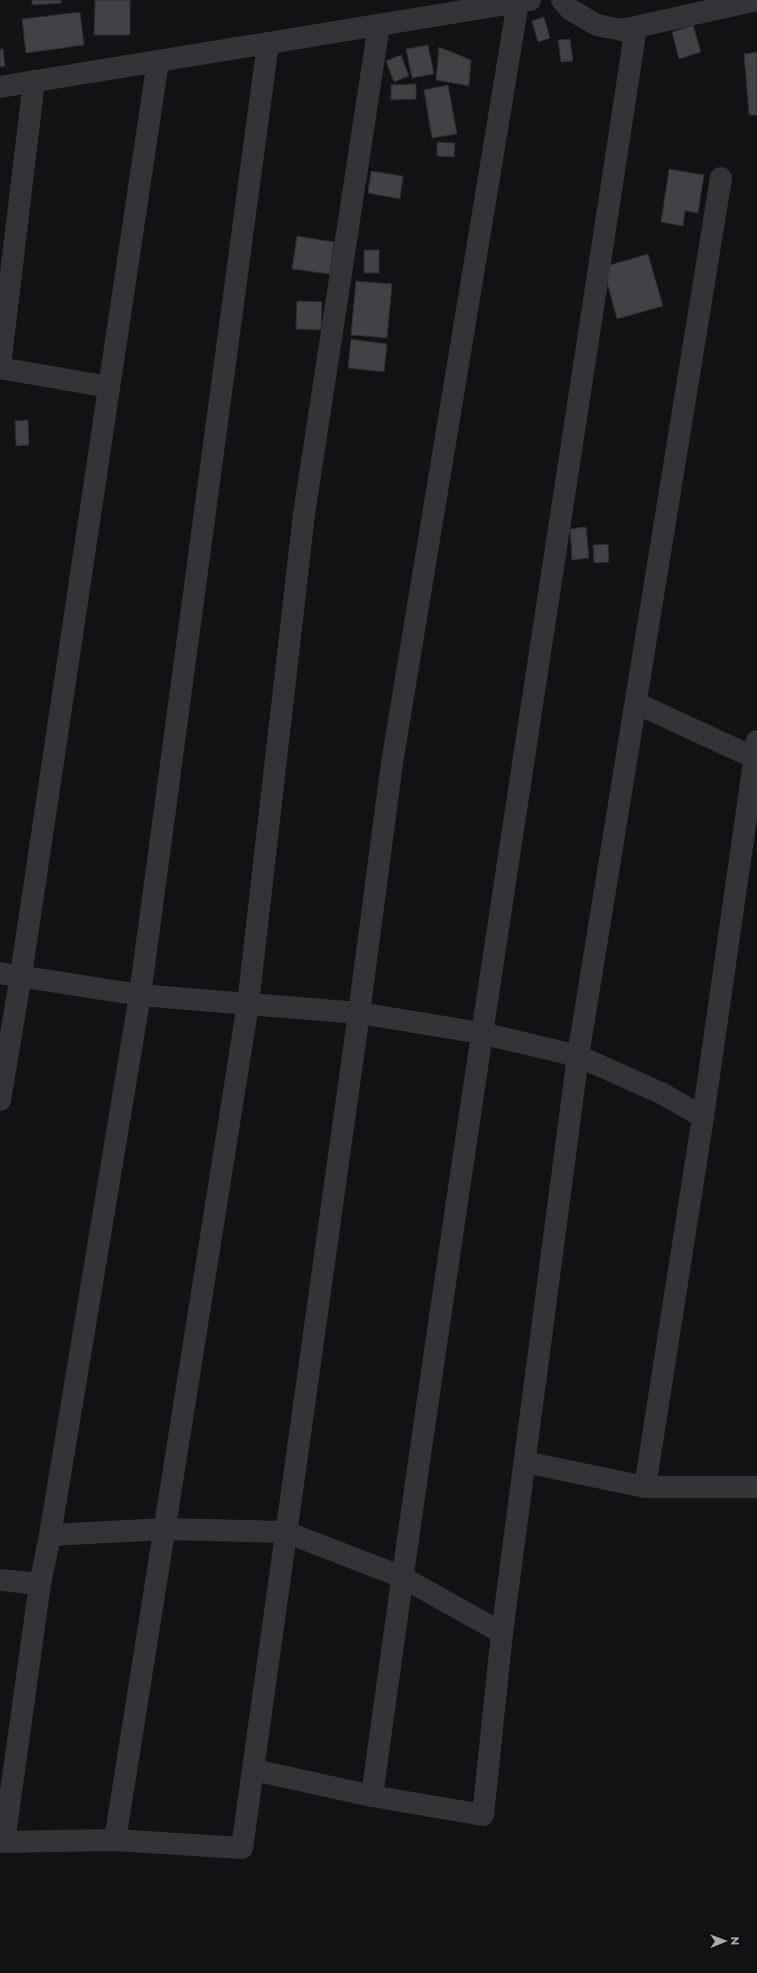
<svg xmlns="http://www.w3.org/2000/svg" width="757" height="1973" font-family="Montserrat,sans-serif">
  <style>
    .building { fill: #414246; stroke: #2c2c2f }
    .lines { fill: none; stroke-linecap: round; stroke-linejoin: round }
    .minor { stroke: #333437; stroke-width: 22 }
  </style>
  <rect width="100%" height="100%" fill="#111213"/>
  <g class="building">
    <polygon points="32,0 61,0 61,3 32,5"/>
    <polygon points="95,0 130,0 130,35 94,35"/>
    <polygon points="80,12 84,45 26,53 22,19"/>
    <polygon points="544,17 550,38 538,42 532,21"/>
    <polygon points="693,25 701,52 679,59 672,32"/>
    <polygon points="570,39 573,61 561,62 558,40"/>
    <polygon points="428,45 434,74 412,78 406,49"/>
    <polygon points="439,47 471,60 469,86 436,80"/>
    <polygon points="0,49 3,49 5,66 0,67"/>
    <polygon points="757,52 757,115 749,115 744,54"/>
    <polygon points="401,55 409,76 394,82 386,61"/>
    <polygon points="416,84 416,99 391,100 391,85"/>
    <polygon points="448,85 457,134 432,138 424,90"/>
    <polygon points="437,142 455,143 454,157 437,156"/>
    <polygon points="669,169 704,175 698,213 685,211 683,226 661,222"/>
    <polygon points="371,171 403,176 400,199 368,193"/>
    <polygon points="297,236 334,242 330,274 292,269"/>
    <rect x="364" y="250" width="15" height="23"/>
    <polygon points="648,254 663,306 617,319 603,267"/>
    <polygon points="356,281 392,284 387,338 351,335"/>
    <polygon points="297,301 322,302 321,330 296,329"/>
    <polygon points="351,339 387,344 384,372 348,368"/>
    <polygon points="28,420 29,445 16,446 15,421"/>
    <polygon points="586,527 589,558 572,560 570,529"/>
    <polygon points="608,544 609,562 594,563 593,545"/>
  </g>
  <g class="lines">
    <g class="minor">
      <polyline points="562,0 571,10 597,25 622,30 757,0"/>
      <polyline points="0,87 530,0"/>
      <polyline points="0,366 34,81"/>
      <polyline points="0,368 109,387"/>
      <polyline points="636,703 757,759"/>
      <polyline points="0,973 140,995 359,1013 481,1033 578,1056 663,1094 703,1117"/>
      <polyline points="0,1100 21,975 158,61"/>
      <polyline points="525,1462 645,1487 757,1487"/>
      <polyline points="645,1487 703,1117 757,741"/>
      <polyline points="50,1535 165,1529 286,1532 402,1577 502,1633"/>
      <polyline points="0,1580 40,1584"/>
      <polyline points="254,1770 372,1796 483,1815 502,1633 578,1056 721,178"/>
      <path d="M372 1796C453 1205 546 616 636 27"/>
      <polyline points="115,1840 248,1004 304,514 379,25"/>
      <polyline points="0,1842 115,1840 242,1848 359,1013 392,763 518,2"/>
      <polyline points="4,1842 40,1584 50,1535 140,995 268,43"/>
    </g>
  </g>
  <g transform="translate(725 1941) rotate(89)" stroke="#0d0d0e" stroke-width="3" paint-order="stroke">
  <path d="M0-3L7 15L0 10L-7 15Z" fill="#a4a9b2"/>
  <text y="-6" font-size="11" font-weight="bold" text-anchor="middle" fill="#a4a9b2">N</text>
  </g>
</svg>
